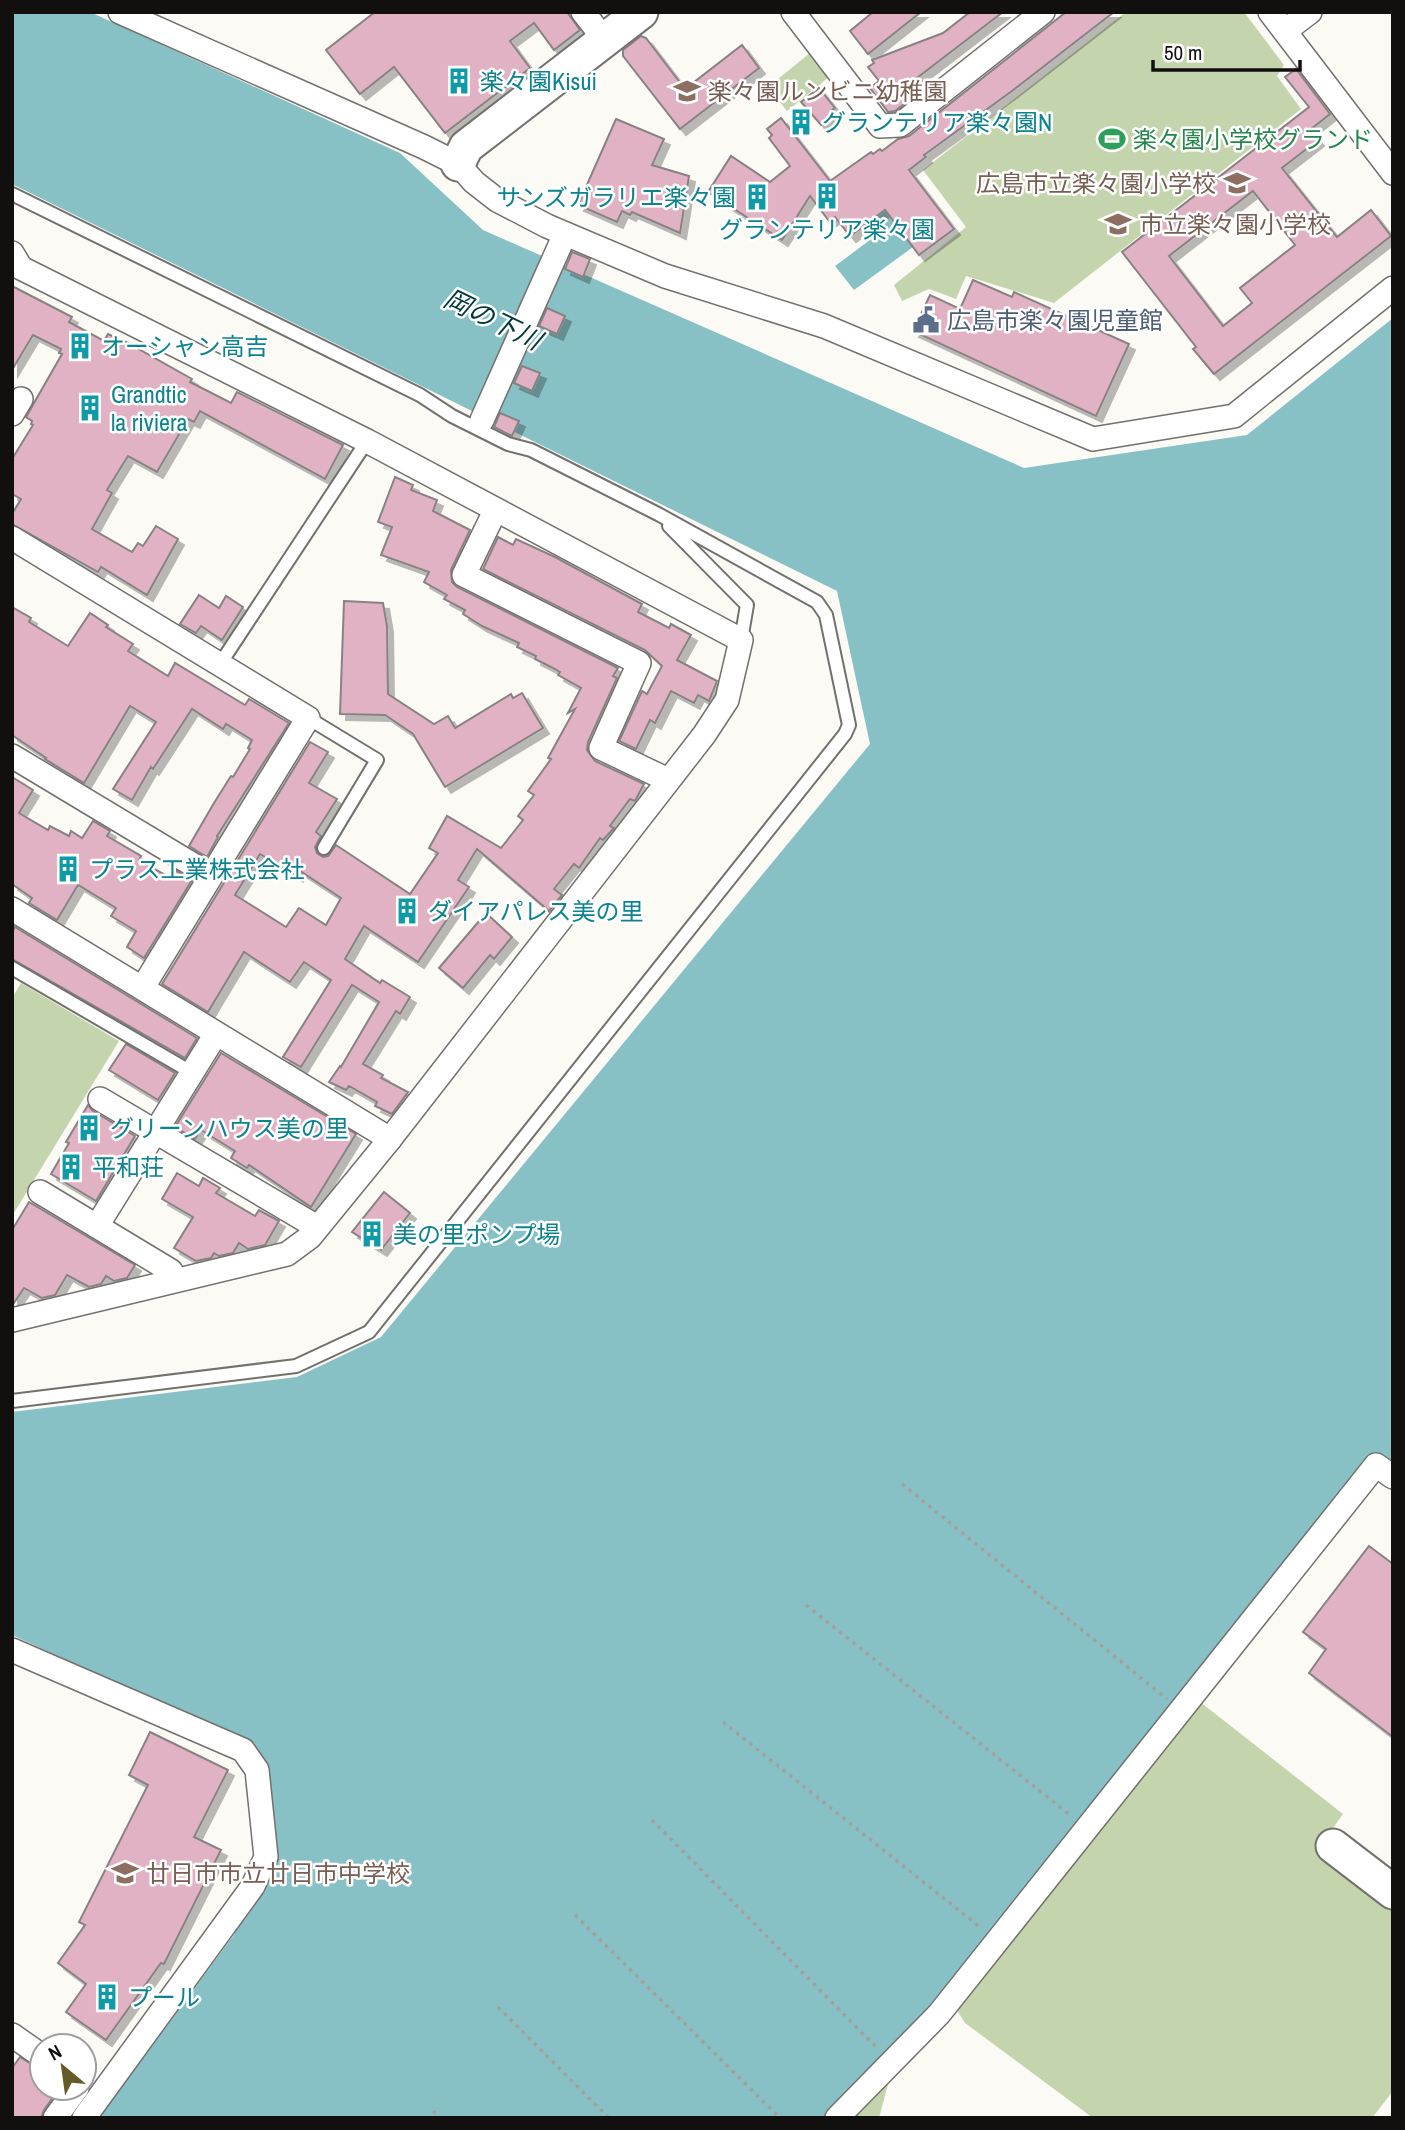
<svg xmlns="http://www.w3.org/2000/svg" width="1405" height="2130" font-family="'Archivo Narrow','Noto Sans JP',sans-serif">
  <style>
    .green { fill: #c4d5ae }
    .water { fill: #88c1c5 }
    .building { fill: #e0b2c4; stroke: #888284; stroke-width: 2; fill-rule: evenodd; filter: url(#shadow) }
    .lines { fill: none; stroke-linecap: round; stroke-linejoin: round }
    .lane-casing { stroke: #72716d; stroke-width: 16 }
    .street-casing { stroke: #72716d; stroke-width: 26 }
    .secondary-casing { stroke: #72716d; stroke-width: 37 }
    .path { stroke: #a2a09c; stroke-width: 3.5; stroke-dasharray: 3.5 5; stroke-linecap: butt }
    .lane { stroke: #fff; stroke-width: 12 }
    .street { stroke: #fff; stroke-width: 23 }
    .secondary { stroke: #fff; stroke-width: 33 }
    .labels { text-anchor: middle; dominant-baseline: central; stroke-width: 5; stroke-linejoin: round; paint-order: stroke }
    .culture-label { font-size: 24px; fill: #0d838f; stroke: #fff; text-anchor: start }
    .education-label { font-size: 24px; fill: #785e54; stroke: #fff; text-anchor: start }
    .leisure-label { font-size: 24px; fill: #27864d; stroke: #fff; text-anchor: start }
    .service-label { font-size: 24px; fill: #4e5e75; stroke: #fff; text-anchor: start }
    .water-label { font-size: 26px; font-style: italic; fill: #00393c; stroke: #fff }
  </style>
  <defs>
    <filter id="shadow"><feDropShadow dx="6" dy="6" stdDeviation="0" flood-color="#0004"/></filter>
  </defs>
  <rect width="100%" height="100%" fill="#fcfaf5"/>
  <g class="green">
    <polygon points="1126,12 1244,12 1284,65 1277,76 1301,109 1054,303 966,276 956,299 929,289 902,301 894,285 966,227 923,170"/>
    <polygon points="810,53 829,77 787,111 768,87"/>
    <polygon points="21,983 119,1041 12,1216 12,998"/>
    <polygon points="1195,1698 1343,1814 1318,1849 1393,1906 1393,2091 1372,2118 1093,2118 965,2023 953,2004"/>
    <polygon points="891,2073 879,2118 847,2118"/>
  </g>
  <g class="water">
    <polygon points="12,12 90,12 400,153 483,230 1024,468 1247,435 1393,318 1393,1463 1378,1452 941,2005 829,2118 99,2118 233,1936 272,1869 266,1766 182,1713 12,1635 12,1412 297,1377 381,1337 870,744 837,591 12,184"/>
    <polygon points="885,210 913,247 854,290 835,266 870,240 861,227"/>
  </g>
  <g class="building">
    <polygon points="375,12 567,12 580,30 554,50 534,23 510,41 530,68 445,133 394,67 360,94 326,50"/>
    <polygon points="873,12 921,12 868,54 850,31"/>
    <polygon points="970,12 1003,12 900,91 908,101 895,111 888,112 870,88 879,81 868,67 874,63 872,60 943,33"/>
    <polygon points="1066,12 1114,12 1012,91 924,155 926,157 909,170 954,229 919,255 885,210 850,236 835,217 829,221 810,196 782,240 708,192 731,156 770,182 790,166 769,138 772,135 767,129 781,118 830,181 871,152 873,154 880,149 882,151 898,139 909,136"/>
    <polygon points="641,36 646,38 685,89 742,45 759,68 680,129 623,56 623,50"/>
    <path d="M1296 69 1330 114 1310 130 1318 140 1282 168 1337 237 1371 210 1391 236 1214 374 1193 349 1196 347 1122 252 1309 107 1285 77ZM1253 191 1295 245 1240 288 1252 303 1223 326 1169 256Z"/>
    <polygon points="819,88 835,108 832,110 835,114 821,125 801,102"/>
    <polygon points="616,119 664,139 652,165 689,176 680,233 632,212 630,215 622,211 617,222 578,205"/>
    <polygon points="572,252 590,259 583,277 565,269"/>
    <polygon points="973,280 1012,297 1014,292 1129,344 1096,416 913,331 930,295 960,309"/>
    <polygon points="12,286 72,317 69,322 104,341 108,334 126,342 192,379 190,382 231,403 237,392 343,445 325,479 200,411 194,422 188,419 157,472 128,456 107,490 112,493 92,529 132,552 138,543 143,546 156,526 178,539 147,595 101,567 98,572 12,524 12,514 21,499 12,494 12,459 33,425 31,424 32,421 26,417 62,354 59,353 61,349 33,335 12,370"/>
    <polygon points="547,308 565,316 557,334 539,326"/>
    <polygon points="522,366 540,373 532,391 514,383"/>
    <polygon points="500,413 519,421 512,436 494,427"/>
    <path d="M395 477 413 485 411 490 437 500 433 511 470 530 451 570 452 582 457 587 618 668 613 676 617 678 588 742 587 750 595 761 644 784 635 801 630 799 610 826 614 828 603 840 600 838 579 868 574 864 554 889 562 895 549 911 477 849 458 880 469 887 418 962 364 926 345 959 380 983 382 980 410 997 400 1014 396 1011 363 1064 383 1075 381 1078 408 1092 392 1114 375 1106 377 1102 349 1086 346 1090 329 1082 340 1066 341 1067 379 1002 352 985 301 1067 283 1057 331 980 304 962 290 982 244 952 208 1012 162 984 310 742 328 752 309 783 337 799 316 832 321 836 315 847 317 853 323 857 328 856 336 845 410 894 438 853 429 848 447 816 501 848 523 820 518 816 534 795 528 791 551 759 548 758 575 709 568 713 581 688 558 675 560 672 551 667 535 659 536 656 517 647 519 643 482 626 463 614 465 610 444 599 447 595 424 582 429 572 381 555 392 527 378 522ZM260 854 297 876 300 871 341 898 326 925 299 908 286 927 235 895Z"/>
    <polygon points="498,537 513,545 516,539 555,557 642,604 638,612 669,628 671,624 691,635 677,660 717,681 709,701 698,695 694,703 671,691 655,723 650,720 636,749 619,741 642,691 647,694 662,666 645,650 483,569"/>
    <polygon points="199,595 219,608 226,596 243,607 222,640 201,626 196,633 180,624"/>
    <polygon points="344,601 383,603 387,626 388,694 434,724 448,716 455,728 511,694 513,698 522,693 543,728 445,787 413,734 385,715 340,714"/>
    <polygon points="12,607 31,618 29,622 68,646 90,613 108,625 106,627 133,644 128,651 168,676 175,663 245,705 249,699 289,723 217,836 218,837 207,857 189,846 214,803 231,776 233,777 250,749 248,748 252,740 226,724 223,729 192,709 153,769 151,767 132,800 113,789 156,722 130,706 84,783 45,759 46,758 12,735"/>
    <polygon points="12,777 33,790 19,813 48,830 50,826 69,836 71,831 82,838 93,821 110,831 107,836 141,856 139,860 169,877 173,869 192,880 144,958 127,947 136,931 111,916 116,908 78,885 57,920 29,903 32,898 12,884"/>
    <polygon points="486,913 512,937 494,959 490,955 463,988 439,968"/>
    <polygon points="15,927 197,1038 185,1058 12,959 12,932"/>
    <polygon points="126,1044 175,1073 158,1100 109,1070"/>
    <polygon points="221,1053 356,1134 311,1207 249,1165 247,1168 231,1158 235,1151 201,1130 195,1139 175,1127"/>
    <polygon points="88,1105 93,1111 135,1136 96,1201 51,1174 69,1143 66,1142"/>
    <polygon points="177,1173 199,1186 203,1178 220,1188 216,1193 255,1216 259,1210 279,1221 265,1245 248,1249 239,1243 233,1253 219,1256 214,1253 211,1258 196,1261 174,1248 193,1217 162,1199"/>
    <polygon points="384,1192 410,1213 381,1250 352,1232"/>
    <polygon points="29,1202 135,1265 127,1278 114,1281 106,1276 101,1284 89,1287 67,1275 55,1295 42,1298 24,1288 12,1306 12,1230"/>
    <polygon points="1369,1546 1393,1564 1393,1737 1309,1673 1326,1649 1303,1632"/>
    <polygon points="150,1732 228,1770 194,1837 221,1850 164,1964 161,1963 106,2040 66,2012 86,1984 58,1963 85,1925 79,1922 148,1785 129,1775"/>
    <polygon points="20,2057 39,2069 35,2075 42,2079 42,2088 60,2088 44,2110 41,2118 12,2118 12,2068"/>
  </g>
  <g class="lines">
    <g class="lane-casing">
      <g id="lane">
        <polyline points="12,194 420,395 452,416 508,444 531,450 658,514 817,602 826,615 849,725 845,734 369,1332 296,1366 12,1401"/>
        <polyline points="669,526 747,605 741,640"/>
        <polyline points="220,664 367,441"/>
        <polyline points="308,718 377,760 324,848"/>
        <polyline points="12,968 191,1072"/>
      </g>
    </g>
    <g class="street-casing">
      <g id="street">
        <polyline points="120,12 424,147 458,164 474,182 497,200 547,226 665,276 824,326 1093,439 1234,416 1393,288"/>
        <polyline points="583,12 605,40"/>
        <polyline points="793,12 880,126 900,125 1043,12"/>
        <polyline points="1270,12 1393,173"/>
        <polyline points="1285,31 1310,12"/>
        <polyline points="12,253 21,268 367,441 741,640 727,700 704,735 390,1139 310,1237 287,1254 12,1320"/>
        <polyline points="12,414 21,399"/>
        <polyline points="482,420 561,243"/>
        <polyline points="495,511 464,575 639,663 601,748 668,780"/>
        <polyline points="12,538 308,718 143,987"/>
        <polyline points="12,756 210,875"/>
        <polyline points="12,909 390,1139"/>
        <polyline points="100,1099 317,1227"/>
        <polyline points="40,1192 171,1271 175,1280"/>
        <polyline points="97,1226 216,1034"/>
        <polyline points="12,1650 243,1750 257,1770 266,1857 253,1886 84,2118"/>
        <polyline points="12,2035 42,2056"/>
        <polyline points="55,2118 77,2088"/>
        <polyline points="837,2118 939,2014 1376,1465 1393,1477"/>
      </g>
    </g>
    <g class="secondary-casing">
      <g id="secondary">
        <polyline points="458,164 466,147 641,12"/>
        <polyline points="1333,1846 1393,1892"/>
      </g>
    </g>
    <g class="path">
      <polyline points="902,1484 1167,1699"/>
      <polyline points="806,1605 1070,1815"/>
      <polyline points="723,1722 981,1928"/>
      <polyline points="652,1820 877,2048"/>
      <polyline points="575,1915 780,2118"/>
      <polyline points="498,2007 609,2118"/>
      <polyline points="433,2111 440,2118"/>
    </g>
    <use href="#lane" class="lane"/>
    <use href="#street" class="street"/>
    <use href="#secondary" class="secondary"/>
  </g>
  <defs>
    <g id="building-bare" transform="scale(2.1)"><path d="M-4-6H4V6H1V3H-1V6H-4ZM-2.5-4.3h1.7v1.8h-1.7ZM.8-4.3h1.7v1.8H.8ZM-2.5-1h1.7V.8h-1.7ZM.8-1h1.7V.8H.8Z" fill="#0f9aa8" stroke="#fff" stroke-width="2.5" paint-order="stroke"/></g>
    <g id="school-bare" transform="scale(2.1)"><path d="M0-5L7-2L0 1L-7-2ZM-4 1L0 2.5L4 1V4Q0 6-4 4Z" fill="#8d6e63" stroke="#fff" stroke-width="2.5" paint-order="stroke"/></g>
    <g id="stadium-bare" transform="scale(2.1)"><path d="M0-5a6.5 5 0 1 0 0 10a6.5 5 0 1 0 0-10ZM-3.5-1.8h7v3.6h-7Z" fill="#2e9e5b" stroke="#fff" stroke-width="2.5" paint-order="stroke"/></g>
    <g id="civic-bare" transform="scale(2.1)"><path d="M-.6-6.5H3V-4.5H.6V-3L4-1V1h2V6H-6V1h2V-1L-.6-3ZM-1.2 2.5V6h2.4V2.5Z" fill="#5c6f8a" stroke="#fff" stroke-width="2.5" paint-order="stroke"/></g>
  </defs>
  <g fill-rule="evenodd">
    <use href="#building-bare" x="459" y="81"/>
    <use href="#school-bare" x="687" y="91"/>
    <use href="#building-bare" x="801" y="122"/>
    <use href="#stadium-bare" x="1112" y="139"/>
    <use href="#school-bare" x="1237" y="183"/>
    <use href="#building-bare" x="827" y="196"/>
    <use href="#building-bare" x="757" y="197"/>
    <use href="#school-bare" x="1118" y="224"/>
    <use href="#civic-bare" x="926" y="320"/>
    <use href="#building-bare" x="80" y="346"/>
    <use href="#building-bare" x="90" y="408"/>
    <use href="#building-bare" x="68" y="869"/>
    <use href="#building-bare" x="407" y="911"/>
    <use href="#building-bare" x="89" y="1128"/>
    <use href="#building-bare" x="71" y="1167"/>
    <use href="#building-bare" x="372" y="1234"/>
    <use href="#school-bare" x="125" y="1873"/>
    <use href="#building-bare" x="107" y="1997"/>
  </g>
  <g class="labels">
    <g class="culture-label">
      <text x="480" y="81">楽々園Kisui</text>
      <text x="822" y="122">グランテリア楽々園N</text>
      <text x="736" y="197" text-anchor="end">サンズガラリエ楽々園</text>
      <text x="827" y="229" text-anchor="middle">グランテリア楽々園</text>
      <text x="101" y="346">オーシャン高吉</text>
      <text x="111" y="394">Grandtic<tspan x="111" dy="28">la riviera</tspan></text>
      <text x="89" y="869">プラス工業株式会社</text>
      <text x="428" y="911">ダイアパレス美の里</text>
      <text x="110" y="1128">グリーンハウス美の里</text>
      <text x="92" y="1167">平和荘</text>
      <text x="393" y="1234">美の里ポンプ場</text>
      <text x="128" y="1997">プール</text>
    </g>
    <g class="education-label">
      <text x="708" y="91">楽々園ルンビニ幼稚園</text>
      <text x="1216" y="183" text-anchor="end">広島市立楽々園小学校</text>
      <text x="1139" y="224">市立楽々園小学校</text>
      <text x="146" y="1873">廿日市市立廿日市中学校</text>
    </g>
    <g class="leisure-label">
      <text x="1133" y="139">楽々園小学校グランド</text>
    </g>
    <g class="service-label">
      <text x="947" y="320">広島市楽々園児童館</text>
    </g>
    <g class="water-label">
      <text transform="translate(493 319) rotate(26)">岡の下川</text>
    </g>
  </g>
  <rect width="1405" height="2130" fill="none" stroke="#11100f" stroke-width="28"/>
  <g transform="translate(63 2067) rotate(331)"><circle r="33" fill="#ffffff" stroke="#a09f9f" stroke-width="2"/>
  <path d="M0-5L12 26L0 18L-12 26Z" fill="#635b28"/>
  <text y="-10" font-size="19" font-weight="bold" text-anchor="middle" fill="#11100f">N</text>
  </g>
  <path d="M1153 60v10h147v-10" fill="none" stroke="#11100f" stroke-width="3.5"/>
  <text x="1164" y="60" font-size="21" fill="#11100f" stroke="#ffffff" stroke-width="5" paint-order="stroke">50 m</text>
</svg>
